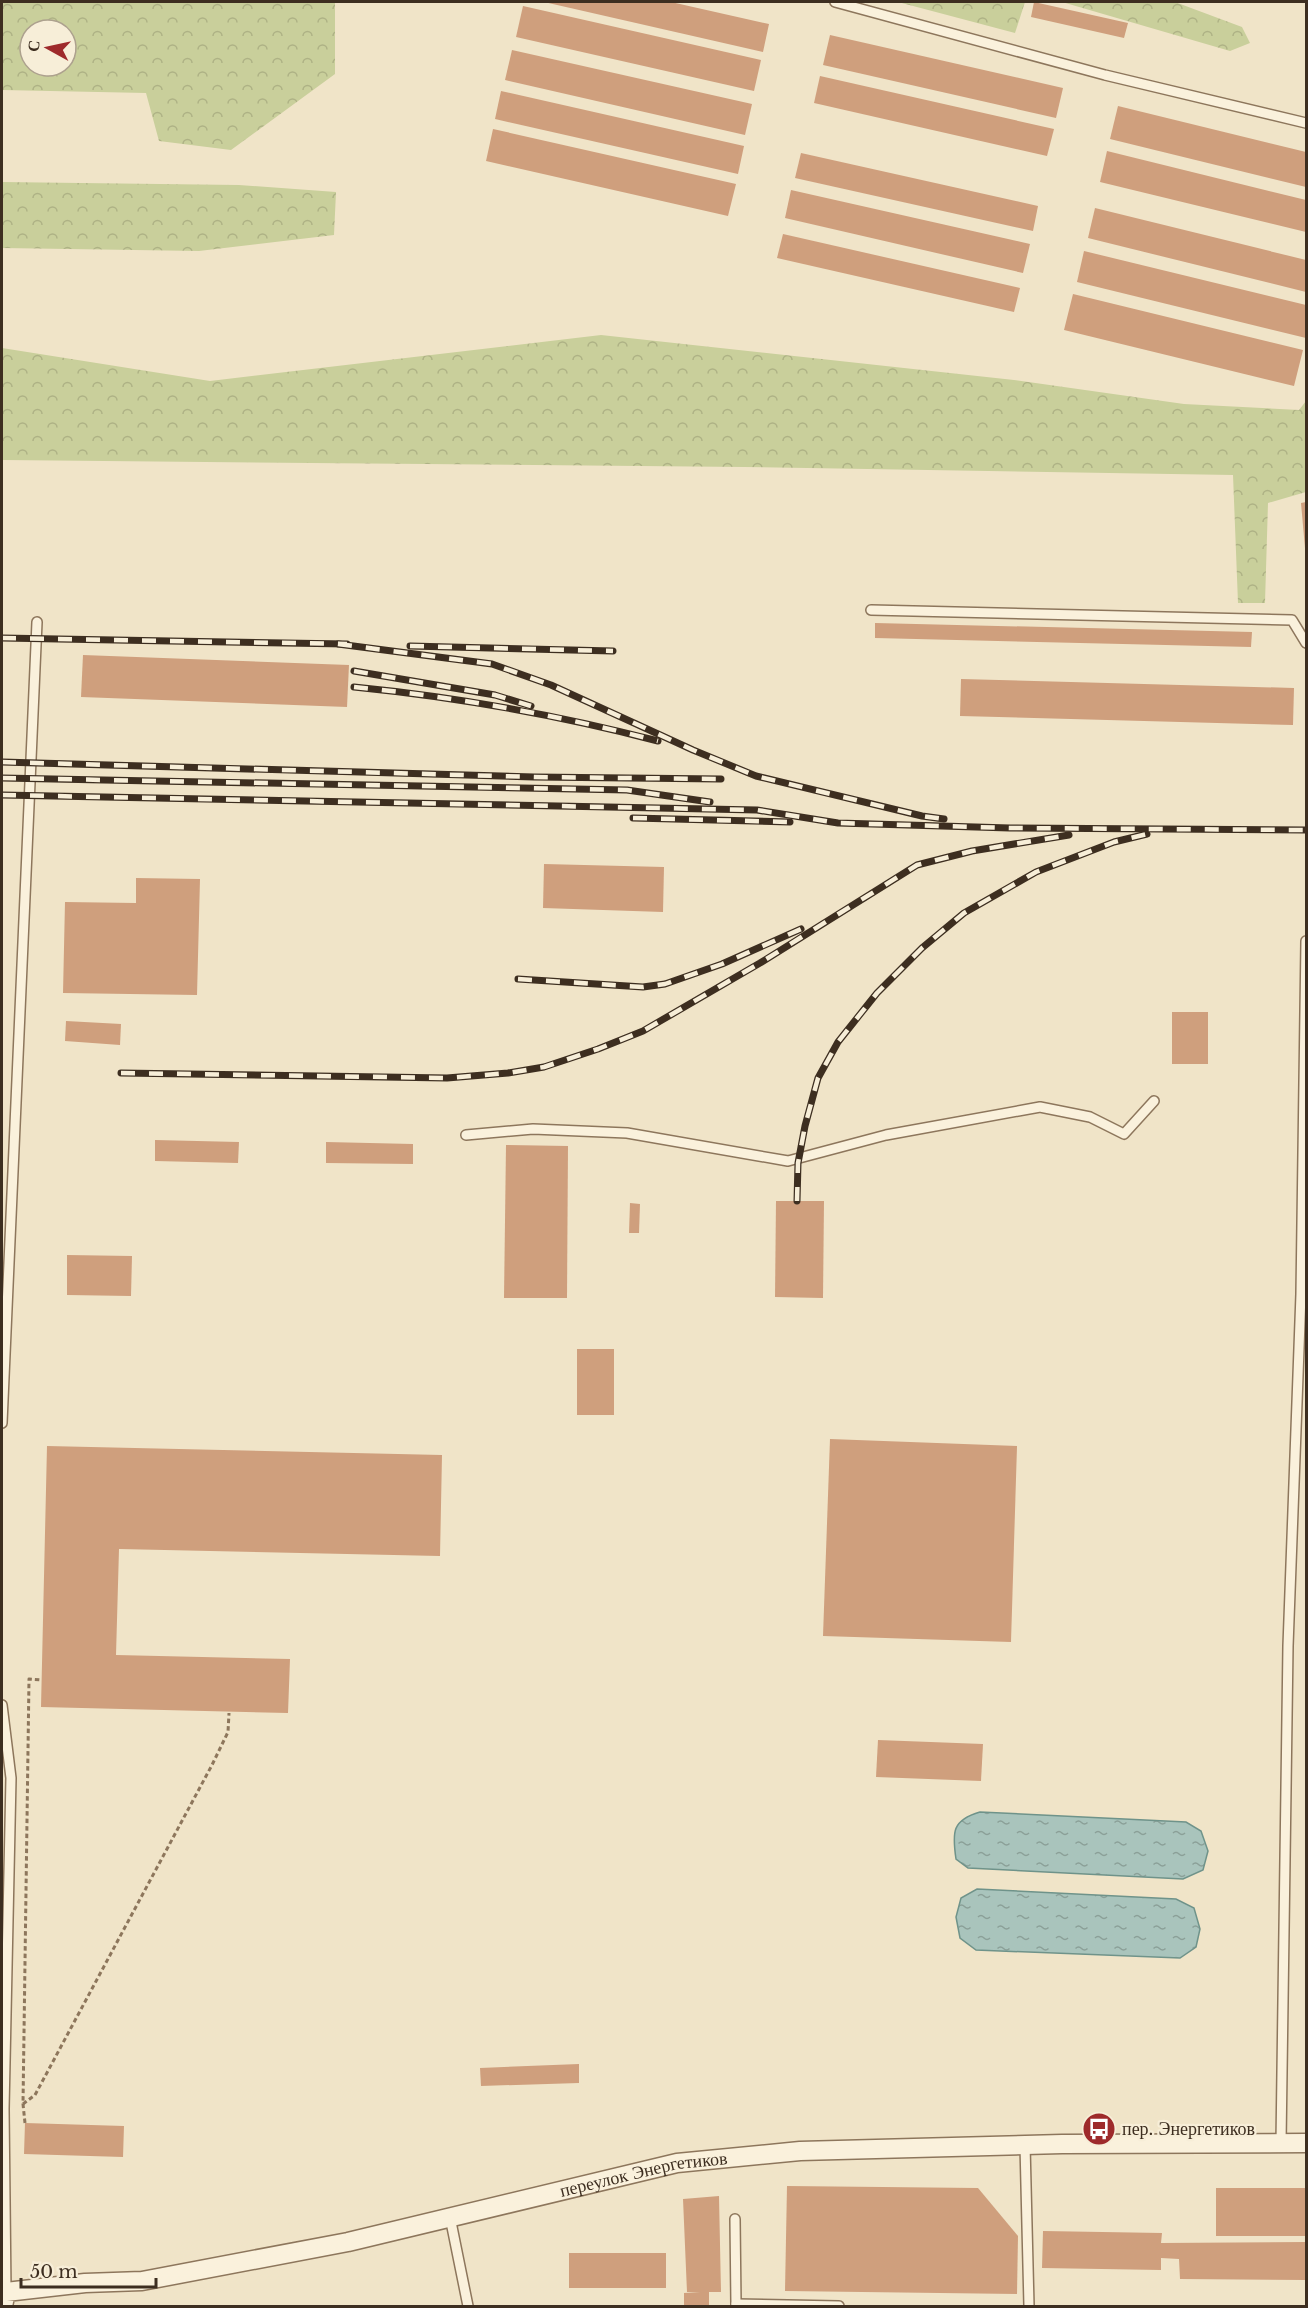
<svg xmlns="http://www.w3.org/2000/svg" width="1308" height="2308" font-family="'Libre Baskerville',serif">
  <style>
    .forest { fill: url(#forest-crowns); fill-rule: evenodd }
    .water { fill: url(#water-ripples); stroke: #6f938a; stroke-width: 1.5 }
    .building { fill: #cf9f7d }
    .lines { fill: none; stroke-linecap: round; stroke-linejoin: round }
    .lane-casing { stroke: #8d765c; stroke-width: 12 }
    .street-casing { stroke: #8d765c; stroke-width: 21 }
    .path { stroke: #8d765c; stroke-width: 3; stroke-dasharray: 4.5 3; stroke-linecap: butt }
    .lane { stroke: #faf1dc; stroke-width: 9 }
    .street { stroke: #faf1dc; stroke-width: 18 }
    .rail-casing { stroke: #3d2e20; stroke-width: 7 }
    .rail { stroke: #f7eed8; stroke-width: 4.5; stroke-dasharray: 14; stroke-linecap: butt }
    .labels { text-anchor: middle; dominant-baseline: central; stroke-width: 4.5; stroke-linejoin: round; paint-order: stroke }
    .poi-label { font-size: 18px; fill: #3d2e20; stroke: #f7eed8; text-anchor: start }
    .street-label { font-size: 18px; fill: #3d2e20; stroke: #f7eed8 }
  </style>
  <defs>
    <pattern id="forest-crowns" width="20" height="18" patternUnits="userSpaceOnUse" patternTransform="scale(1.5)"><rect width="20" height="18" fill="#c9cf9b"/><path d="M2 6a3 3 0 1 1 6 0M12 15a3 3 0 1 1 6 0" fill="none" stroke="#aeb285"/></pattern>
    <pattern id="water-ripples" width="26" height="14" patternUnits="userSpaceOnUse" patternTransform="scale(1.5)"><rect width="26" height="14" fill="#a9c4bc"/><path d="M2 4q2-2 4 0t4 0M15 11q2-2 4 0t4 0" fill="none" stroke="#8ba098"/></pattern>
  </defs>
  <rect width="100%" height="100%" fill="#f0e4c8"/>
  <g class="forest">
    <path d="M2 2H335V74L231 150 159 141 146 93 2 90ZM30 30H66V66H30Z"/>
    <polygon points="898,2 1025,2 1015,33"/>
    <polygon points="1062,2 1175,2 1242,27 1250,43 1230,51"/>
    <polygon points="2,182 239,185 336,192 334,235 199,251 2,248"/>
    <polygon points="601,335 1014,380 1184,404 1299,410 1306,401 1306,492 1268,503 1265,603 1238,603 1233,475 744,467 2,460 2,348 210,381"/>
  </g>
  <g class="water">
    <path d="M980 1812 1186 1822 1201 1831 1208 1851 1203 1870 1183 1879 968 1868 956 1859C952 1832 952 1820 980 1812Z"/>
    <polygon points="977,1889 1176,1899 1194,1908 1200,1929 1196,1947 1180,1958 976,1950 960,1938 956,1917 961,1898"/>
  </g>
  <g class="building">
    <polygon points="544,2 671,2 769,24 763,52"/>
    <polygon points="1034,2 1128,23 1124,38 1031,17"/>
    <polygon points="523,6 761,60 754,91 516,37"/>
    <polygon points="830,35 1063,88 1056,118 823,65"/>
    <polygon points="512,50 752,104 745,135 505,80"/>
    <polygon points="820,76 1054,129 1047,156 814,103"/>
    <polygon points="501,91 744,146 738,174 495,119"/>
    <polygon points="1118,106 1306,152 1306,187 1110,139"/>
    <polygon points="493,129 736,184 728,216 486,161"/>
    <polygon points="1107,151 1306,200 1306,232 1100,182"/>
    <polygon points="801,153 1038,206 1033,231 795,178"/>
    <polygon points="791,190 1030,244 1023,273 785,218"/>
    <polygon points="1095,208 1306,260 1306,292 1088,238"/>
    <polygon points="783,234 1020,288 1014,312 777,258"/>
    <polygon points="1084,251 1306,305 1306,338 1077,282"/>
    <polygon points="1073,294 1303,350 1294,386 1064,330"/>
    <polygon points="1306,502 1306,548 1305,548 1301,503"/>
    <polygon points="875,623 1252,632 1251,647 875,638"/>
    <polygon points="83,655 349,665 347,707 81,697"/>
    <polygon points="961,679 1294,688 1293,725 960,716"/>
    <polygon points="544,864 664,867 663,912 543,908"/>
    <polygon points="136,878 200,879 197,995 63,993 65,902 136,903"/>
    <rect x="1172" y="1012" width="36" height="52"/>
    <polygon points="66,1021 121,1024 120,1045 65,1041"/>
    <polygon points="155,1140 239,1142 238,1163 155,1161"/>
    <polygon points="326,1142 413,1144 413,1164 326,1163"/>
    <polygon points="506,1145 568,1146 567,1298 504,1298"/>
    <polygon points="776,1201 824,1201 823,1298 775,1297"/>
    <polygon points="630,1203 640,1204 639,1233 629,1233"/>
    <polygon points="67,1255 132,1256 131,1296 67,1295"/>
    <rect x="577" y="1349" width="37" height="66"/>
    <polygon points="830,1439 1017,1446 1011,1642 823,1636"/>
    <polygon points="47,1446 442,1455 440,1556 119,1549 116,1655 290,1659 288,1713 41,1707"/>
    <polygon points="878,1740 983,1744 981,1781 876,1777"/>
    <polygon points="579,2064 579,2083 481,2086 480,2068"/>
    <polygon points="25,2123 124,2126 123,2157 24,2154"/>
    <polygon points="787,2186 978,2188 1018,2236 1017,2294 785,2291"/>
    <rect x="1216" y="2188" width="90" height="48"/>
    <polygon points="719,2196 721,2292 709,2292 709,2306 684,2306 684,2293 700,2292 687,2292 683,2199"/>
    <polygon points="1043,2231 1162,2233 1161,2243 1306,2242 1306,2280 1180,2279 1179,2259 1161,2258 1161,2270 1042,2268"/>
    <rect x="569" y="2253" width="97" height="35"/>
  </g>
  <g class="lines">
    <g class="lane-casing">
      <g id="lane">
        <polyline points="835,2 1105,75 1306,123"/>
        <polyline points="871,610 1292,620 1306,643"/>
        <polyline points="466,1135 533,1129 627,1133 788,1161 886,1135 1040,1107 1090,1117 1124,1134 1154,1101"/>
        <polyline points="2,1423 37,622"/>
        <polyline points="2,1705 11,1778 4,2109 6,2292"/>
        <polyline points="1281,2143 1288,1646 1301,1294 1306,941"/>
        <polyline points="1025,2145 1029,2306"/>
        <polyline points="450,2217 468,2306"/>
        <polyline points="735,2219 736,2304"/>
        <polyline points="736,2306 736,2304 839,2306"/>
      </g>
    </g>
    <g class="street-casing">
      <g id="street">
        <path id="s1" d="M3 2306 6 2292 85 2283 142 2281 348 2242 677 2163 800 2151 1062 2144 1306 2143"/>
      </g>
    </g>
    <g class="path">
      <polyline points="23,2104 35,2095 212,1765 228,1732 229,1713"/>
      <polyline points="25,2123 23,2104 29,1679 42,1680"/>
    </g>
    <use href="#lane" class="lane"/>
    <use href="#street" class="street"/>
    <g class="rail-casing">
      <g id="rail">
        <polyline points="2,638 347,644"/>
        <polyline points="338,644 492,664 551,685 693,750 756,776 922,816 944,819"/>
        <polyline points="410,646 613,651"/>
        <polyline points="354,671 495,695 531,706"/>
        <path d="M354 687C456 697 558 715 658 741"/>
        <polyline points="2,762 534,777 721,779"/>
        <polyline points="2,778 627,790 710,802"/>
        <polyline points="2,795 757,810 838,823 1010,828 1306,830"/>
        <polyline points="633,818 790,822"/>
        <polyline points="518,979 643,987 665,984 722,964 801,929"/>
        <polyline points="121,1073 447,1078 508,1073 544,1067 598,1049 643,1031 760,963 917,865 972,851 1069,835"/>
        <polyline points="797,1201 798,1163 805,1126 818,1078 838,1042 877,993 922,948 964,913 1036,872 1114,842 1147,834"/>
      </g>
    </g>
    <use href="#rail" class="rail"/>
  </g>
  <defs>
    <g id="bus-disc" transform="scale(1.725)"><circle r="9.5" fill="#9e2a2b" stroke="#f7eed8"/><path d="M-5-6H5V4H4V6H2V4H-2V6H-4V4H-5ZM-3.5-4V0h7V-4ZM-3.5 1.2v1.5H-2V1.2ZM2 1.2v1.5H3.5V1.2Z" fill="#fff"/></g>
  </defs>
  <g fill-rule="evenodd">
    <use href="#bus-disc" x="1099" y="2129"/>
  </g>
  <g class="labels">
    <g class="poi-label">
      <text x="1122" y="2129">пер. Энергетиков</text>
    </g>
    <g class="street-label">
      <text stroke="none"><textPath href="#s1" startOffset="664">переулок Энергетиков</textPath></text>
    </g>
  </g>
  <rect width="1308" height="2308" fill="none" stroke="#3d2e20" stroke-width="6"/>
  <g transform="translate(48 48) rotate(278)"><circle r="28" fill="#f7eed8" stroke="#ada18e" stroke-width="1.5"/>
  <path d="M0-4.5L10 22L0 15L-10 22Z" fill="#9e2a2b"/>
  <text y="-9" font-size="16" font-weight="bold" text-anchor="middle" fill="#3d2e20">С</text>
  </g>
  <path d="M21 2278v9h135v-9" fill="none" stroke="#3d2e20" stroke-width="3"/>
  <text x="30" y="2278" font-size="18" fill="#3d2e20" stroke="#f7eed8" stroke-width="4.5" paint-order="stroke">50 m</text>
</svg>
